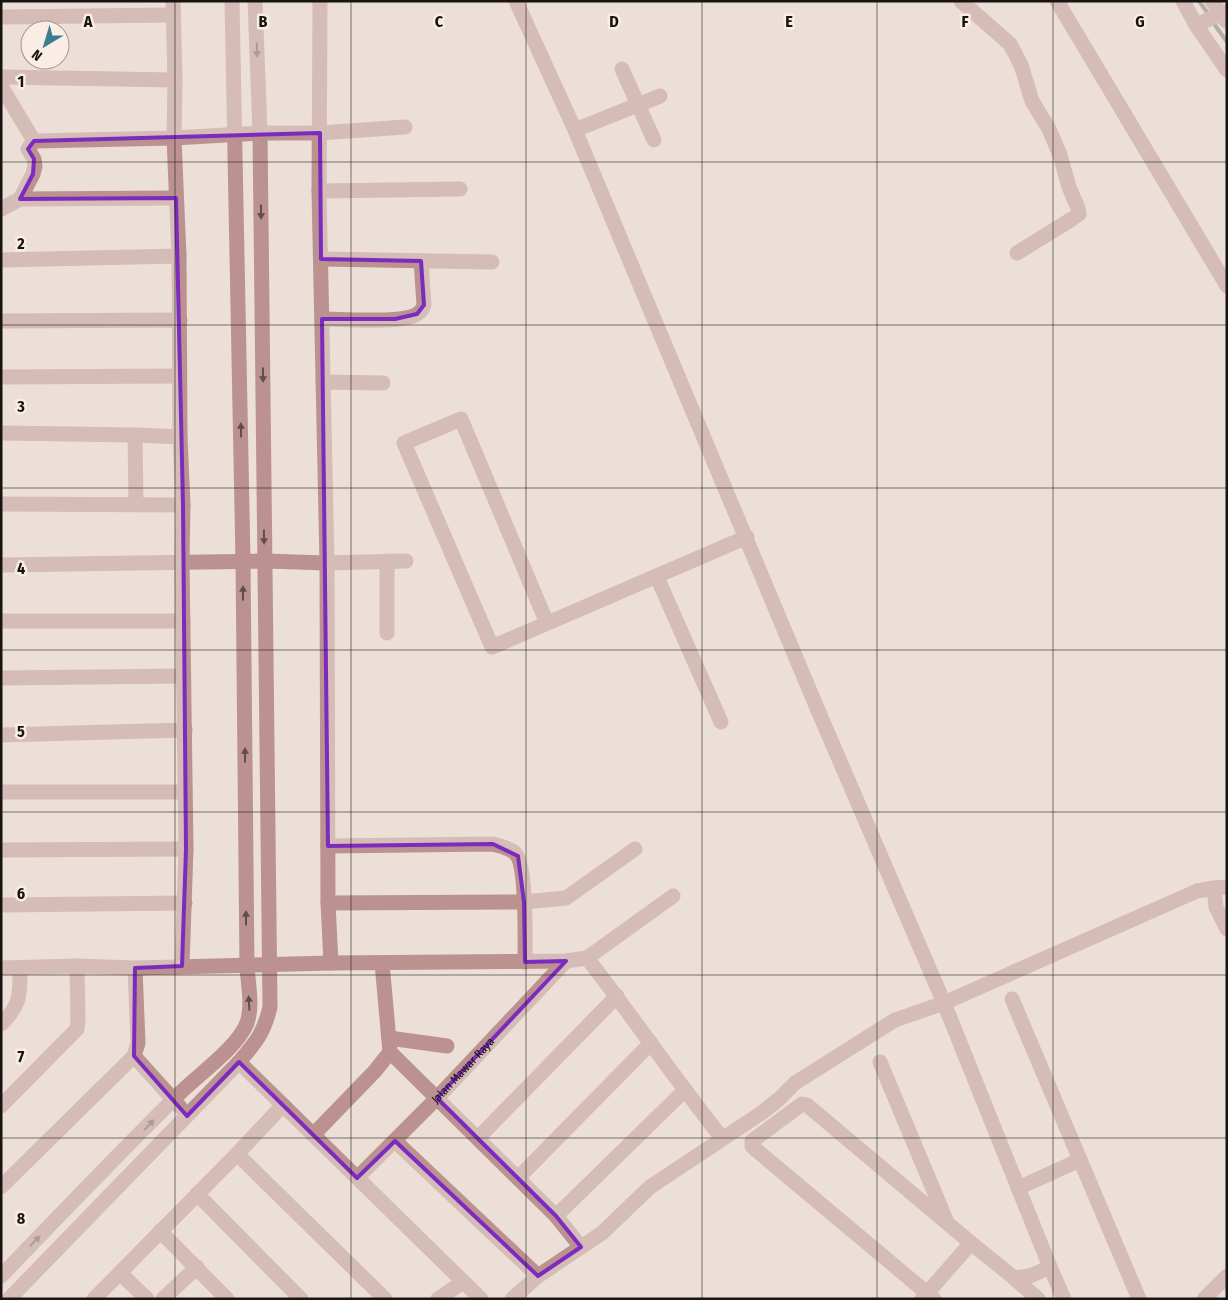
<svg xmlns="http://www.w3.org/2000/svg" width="1228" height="1300" font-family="'Fira Sans Condensed',sans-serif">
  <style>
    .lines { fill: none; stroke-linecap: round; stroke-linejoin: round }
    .stream { stroke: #71775d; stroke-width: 4 }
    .minor { stroke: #bb928f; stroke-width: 15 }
    .oneway { fill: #614d4a }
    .marked { fill: none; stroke: #7b2cbf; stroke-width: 4; stroke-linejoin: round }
    .grid { fill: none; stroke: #181411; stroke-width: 1; stroke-opacity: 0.55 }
    .labels { text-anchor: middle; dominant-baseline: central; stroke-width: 5; stroke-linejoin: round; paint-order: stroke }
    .street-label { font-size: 12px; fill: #181411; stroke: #f9ede5 }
    .grid-label { font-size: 16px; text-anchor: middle; font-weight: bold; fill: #181411; stroke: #f9ede5; stroke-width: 5; stroke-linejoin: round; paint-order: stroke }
  </style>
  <rect width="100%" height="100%" fill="#ecdfd7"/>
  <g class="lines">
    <g class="stream">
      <polyline points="1199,1 1209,15"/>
      <polyline points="1212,21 1227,42"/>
    </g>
    <g class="minor">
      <polyline points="173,1 175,80 174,138 179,256 180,437 183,505 182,562 186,849 182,966"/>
      <polyline points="320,1 319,191 327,563 328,903 331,963"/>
      <path d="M516 1 575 130 817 708 944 1003 1050 1267C1037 1273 1027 1279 1013 1277L971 1243 922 1299"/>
      <polyline points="961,1 1010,44 1021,65 1032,101 1049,129 1060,155 1069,187 1078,208 1079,214 1072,219 1017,253"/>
      <polyline points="1057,1 1227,286"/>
      <polyline points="1183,1 1196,25 1227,70"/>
      <polyline points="1212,1 1226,21"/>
      <polyline points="1,17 173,15"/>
      <polyline points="1196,25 1227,11"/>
      <polyline points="622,69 654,140"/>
      <polyline points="1,77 175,80"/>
      <polyline points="1,86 34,141"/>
      <polyline points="575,130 660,96"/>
      <polyline points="319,191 460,189"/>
      <polyline points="20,199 33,174 35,166 34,159 28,149 34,141 174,138 260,133 320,133 405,127"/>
      <polyline points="1,209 20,199 176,198"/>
      <polyline points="321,259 492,262"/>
      <polyline points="1,260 179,256"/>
      <path d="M322 319C342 319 403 324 417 314 421 312 423 308 424 305L421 261"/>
      <polyline points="1,321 180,320"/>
      <polyline points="1,377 179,376"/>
      <polyline points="323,382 383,383"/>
      <polyline points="1,433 135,435 180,437"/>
      <polyline points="135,435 136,504"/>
      <polyline points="1,504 183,505"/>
      <polyline points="1,565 265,561 327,563 406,561"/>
      <polyline points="657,577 721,722"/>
      <polyline points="1,621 183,621"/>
      <polyline points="547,623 461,419 404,443 492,647 747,537"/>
      <polyline points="387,633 387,561"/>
      <polyline points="1,678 183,676"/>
      <polyline points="1,735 185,730"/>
      <polyline points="1,792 185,792"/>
      <path d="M328 846 493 844C500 846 510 848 515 853 527 864 525 943 525 962"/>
      <polyline points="1,850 186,849"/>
      <polyline points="1214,888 1216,907 1227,929"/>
      <polyline points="328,903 524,902 566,898 635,849"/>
      <polyline points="1,905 185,903"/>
      <path d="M587 958C633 1017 675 1079 722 1138"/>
      <polyline points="1,968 77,966 135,968 331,963 566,961 587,958 673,896"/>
      <polyline points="1012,999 1139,1299"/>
      <path d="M1 1024C21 1005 20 994 20 968"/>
      <polyline points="389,1038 447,1046"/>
      <polyline points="390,1052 556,1216 684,1091"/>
      <polyline points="134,1056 180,1107"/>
      <polyline points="239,1062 481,1299"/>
      <polyline points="880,1062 946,1220"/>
      <polyline points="1,1106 77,1029 78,1021 77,966"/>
      <polyline points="313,1135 375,1071 390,1052 382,963"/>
      <polyline points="478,1138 617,996"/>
      <polyline points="395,1141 538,1276"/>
      <polyline points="237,1154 385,1299"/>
      <path id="s1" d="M357 1178 437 1098 566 961"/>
      <polyline points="518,1178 651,1043"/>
      <polyline points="1,1187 134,1056 138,1043 135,968"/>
      <polyline points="1018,1188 1080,1160"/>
      <polyline points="197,1194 301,1299"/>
      <polyline points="556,1216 581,1247"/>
      <polyline points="160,1231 227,1299"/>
      <polyline points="1050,1267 1064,1299"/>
      <polyline points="120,1273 147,1299"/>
      <path d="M1 1276C60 1215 119 1153 179 1094 198 1075 237 1048 247 1023 253 1006 248 984 247 966L243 561 232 1"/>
      <polyline points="1013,1277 1038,1299"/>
      <path d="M9 1299 239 1062C256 1042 264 1033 270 1007L260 133 255 1"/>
      <polyline points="94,1299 237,1154 283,1105"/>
      <polyline points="163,1299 197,1267"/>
      <polyline points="438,1299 463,1282"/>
      <polyline points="512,1299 538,1276 602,1233 650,1187 760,1114 779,1099 795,1083 895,1020 944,1003 1197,891 1214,888 1227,887"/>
      <polyline points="934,1299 755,1149 752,1146 752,1141 802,1104 807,1105 971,1243"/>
      <polyline points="1204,1299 1227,1276"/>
    </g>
  </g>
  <defs><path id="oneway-solid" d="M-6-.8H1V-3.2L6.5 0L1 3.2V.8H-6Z" transform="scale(1.25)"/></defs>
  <g class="oneway">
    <use href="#oneway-solid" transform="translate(257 50) rotate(88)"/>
    <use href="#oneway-solid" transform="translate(261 212) rotate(89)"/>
    <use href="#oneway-solid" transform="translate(263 375) rotate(89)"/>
    <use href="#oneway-solid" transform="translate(241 430) rotate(-91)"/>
    <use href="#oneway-solid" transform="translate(264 537) rotate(89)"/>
    <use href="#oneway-solid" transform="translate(243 593) rotate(-90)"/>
    <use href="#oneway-solid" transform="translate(245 755) rotate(-90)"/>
    <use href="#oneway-solid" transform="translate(246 918) rotate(-90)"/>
    <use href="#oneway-solid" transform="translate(249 1003) rotate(-93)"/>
    <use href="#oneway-solid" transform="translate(149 1125) rotate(-46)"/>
    <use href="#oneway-solid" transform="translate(35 1241) rotate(-46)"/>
  </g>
  <path d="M0 0H1228V1300H0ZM320 133 321 259 421 261 424 305 417 314 395 319H322L328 846 493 844 518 856 524 902 525 962 566 961 437 1098 556 1216 581 1247 538 1276 395 1141 357 1178 239 1062 187 1116 134 1056 135 968 182 966 186 849 183 505 176 198 20 199 33 174 34 159 28 149 34 141Z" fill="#ecdfd7" fill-opacity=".55" fill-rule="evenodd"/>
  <path class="marked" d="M320 133 321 259 421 261 424 305 417 314 395 319H322L328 846 493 844 518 856 524 902 525 962 566 961 437 1098 556 1216 581 1247 538 1276 395 1141 357 1178 239 1062 187 1116 134 1056 135 968 182 966 186 849 183 505 176 198 20 199 33 174 34 159 28 149 34 141Z"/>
  <path class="grid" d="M175 1V1299M351 1V1299M526 1V1299M702 1V1299M877 1V1299M1053 1V1299M1 162H1227M1 325H1227M1 488H1227M1 650H1227M1 812H1227M1 975H1227M1 1138H1227"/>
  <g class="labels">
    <g class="street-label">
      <text stroke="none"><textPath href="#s1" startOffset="151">Jalan Mawar Raya</textPath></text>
    </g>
  </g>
  <g class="grid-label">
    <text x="88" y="27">A</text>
    <text x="263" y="27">B</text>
    <text x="439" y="27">C</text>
    <text x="614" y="27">D</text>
    <text x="789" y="27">E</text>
    <text x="965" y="27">F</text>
    <text x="1140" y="27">G</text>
    <text x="21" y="87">1</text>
    <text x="21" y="249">2</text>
    <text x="21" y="412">3</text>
    <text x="21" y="574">4</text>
    <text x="21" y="737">5</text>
    <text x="21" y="899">6</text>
    <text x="21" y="1062">7</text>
    <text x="21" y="1224">8</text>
  </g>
  <rect width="1228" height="1300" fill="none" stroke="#181411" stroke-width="5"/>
  <g transform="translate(45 45) rotate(218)"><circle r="24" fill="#f9ede5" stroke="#9f9690"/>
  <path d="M0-4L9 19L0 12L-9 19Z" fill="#3c7e8f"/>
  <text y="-8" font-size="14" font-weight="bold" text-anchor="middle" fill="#181411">N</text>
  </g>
</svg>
